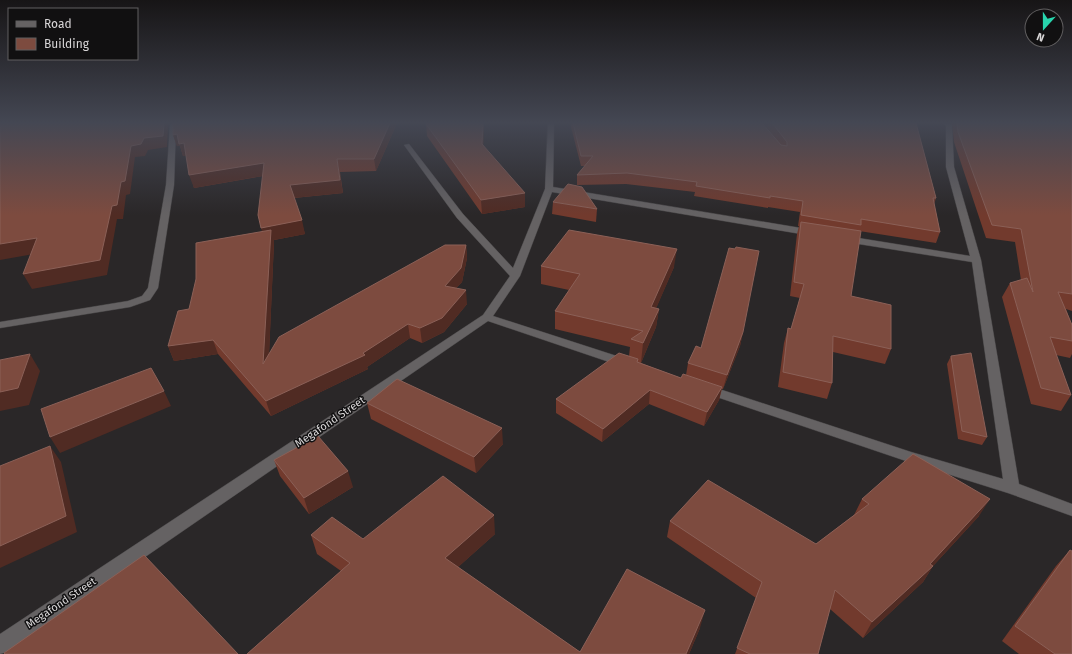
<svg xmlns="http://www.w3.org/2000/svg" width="1072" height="654" font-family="'Fira Sans',sans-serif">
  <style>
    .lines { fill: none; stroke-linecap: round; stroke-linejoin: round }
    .minor-casing { stroke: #454344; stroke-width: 1 }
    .minor { fill: #656263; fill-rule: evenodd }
    .wall { fill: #723a2d }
    .shaded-wall { fill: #502b23 }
    .building { fill: #7d4b3f; stroke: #8b6057 }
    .labels { text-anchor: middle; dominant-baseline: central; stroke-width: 3; stroke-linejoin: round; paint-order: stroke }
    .street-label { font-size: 11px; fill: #d8d6d7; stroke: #111011 }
  </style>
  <rect width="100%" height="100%" fill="#2a2728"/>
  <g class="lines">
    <g class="minor-casing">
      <g id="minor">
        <polygon points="172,123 178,123 176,125 174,185 158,288 150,300 130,307 0,328 0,322 128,301 142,296 148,288 166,185 170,125"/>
        <polygon points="548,123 554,123 553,187 813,230 817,233 813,236 552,192 520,276 493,316 629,360 631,363 629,366 621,366 488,321 7,652 0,654 0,634 483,315 510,276 457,218 404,145 409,144 463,214 513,268 545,189"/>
        <polygon points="943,123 950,123 952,125 954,167 981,260 1019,484 1072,504 1072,516 1008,493 903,460 702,392 700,389 702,386 706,385 710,386 911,452 1003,479 972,262 846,242 842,239 846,236 970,256 946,167 946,126"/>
      </g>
    </g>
    <use href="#minor" class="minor"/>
  </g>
  <g class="wall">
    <polygon points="173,123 397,123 376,171 340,172 343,193 294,198 305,234 274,240 274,242 269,354 466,245 467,258 462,282 456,288 467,304 444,332 422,343 410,338 367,367 368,369 271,416 218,354 174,361 168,346 189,309 262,231 263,176 194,188 186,155 183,156 180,146 177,146 173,135"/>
    <polygon points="426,123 484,123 483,146 525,207 482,214 427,136"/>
    <polygon points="570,123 762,123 776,139 763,123 916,123 936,198 934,204 940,232 936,243 859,231 851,296 891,349 885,364 833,352 832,383 827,399 778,387 784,343 788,328 791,329 800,298 790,296 797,234 799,226 798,226 800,212 768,207 768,208 694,196 695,192 626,184 577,185 577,175 585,166 581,166"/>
    <polygon points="950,123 1072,123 1072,311 1066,309 1072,325 1072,354 1070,358 1056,355 1071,395 1061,411 1031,404 1002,297 1010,283 1021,280 1015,242 986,238 954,142 952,124"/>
    <polygon points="553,202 597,209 596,222 552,214"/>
    <polygon points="541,266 674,267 656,308 659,309 656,327 641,363 638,362 681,378 686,375 688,363 701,348 743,332 740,346 723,389 722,389 719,400 704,426 649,404 602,442 556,413 556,399 629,356 630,347 555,329 555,311 569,290 541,284"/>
    <polygon points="951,356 987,437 982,445 958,439 947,364"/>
    <polygon points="367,403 503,444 476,473 371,419"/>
    <polygon points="274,460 353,487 309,514 280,476"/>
    <polygon points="862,499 979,516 933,566 923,582 863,638 830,609 818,654 735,654 756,598 667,537 670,521 816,544 854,515"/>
    <polygon points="495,534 458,567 580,652 700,628 689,654 247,654 341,571 317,554 311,535 363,539"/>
    <polygon points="1070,550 1072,654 1019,654 1002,641 1056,566"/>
  </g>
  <g class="shaded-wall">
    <polygon points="164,123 171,123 168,125 167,147 148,150 145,156 135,157 130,194 126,195 123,219 117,219 107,275 32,289 23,274 112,206 121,182 131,146 144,138"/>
    <polygon points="390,123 397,123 376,171 374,159"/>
    <polygon points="483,123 484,123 483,157 482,144"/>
    <polygon points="177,134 184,143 188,155 183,156 180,146 177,146 173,135"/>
    <polygon points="337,159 343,193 293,198 290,185"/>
    <polygon points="264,163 268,175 194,188 189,175"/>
    <polygon points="525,193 525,207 482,214 481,200"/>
    <polygon points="302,220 305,234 274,240 274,242 268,379 263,364 265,242 261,228"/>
    <polygon points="37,238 45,252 0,260 0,244"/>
    <polygon points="466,245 467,258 462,282 446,299 445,286"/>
    <polygon points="677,249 674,267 649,325 651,307"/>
    <polygon points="466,290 467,304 444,332 422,343 420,328"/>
    <polygon points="659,309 656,327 641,363 643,343"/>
    <polygon points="408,324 410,338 367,367 368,369 271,416 266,401 363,353"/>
    <polygon points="743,332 740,346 723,389 727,375"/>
    <polygon points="213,340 218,354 174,361 168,346"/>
    <polygon points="30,354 40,371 29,405 0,411 0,392"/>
    <polygon points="722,387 719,400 704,426 707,412"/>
    <polygon points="650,390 649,404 602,442 603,429"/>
    <polygon points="164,391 171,406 60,453 50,437"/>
    <polygon points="502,428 503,444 476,473 474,457"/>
    <polygon points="50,446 61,462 77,532 0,568 0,546"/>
    <polygon points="348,471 353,487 309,514 304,498"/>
    <polygon points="990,499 979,516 933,566 923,582 863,638 872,622 930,564"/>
    <polygon points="494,515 495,534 447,577 445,558"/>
    <polygon points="705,610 700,628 689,654 686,654"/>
  </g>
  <g class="building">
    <polygon points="0,123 164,123 163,136 144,138 141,144 131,146 125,181 121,182 117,205 112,206 100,260 23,274 37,238 0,244"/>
    <polygon points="173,123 390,123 374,159 337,159 340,180 290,185 302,220 261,228 258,215 264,163 189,175 184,143 179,144 177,134 173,135"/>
    <polygon points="426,123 483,123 482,144 525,193 481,200 426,124"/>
    <polygon points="573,123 762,123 781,145 787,146 787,142 772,123 916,123 936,198 933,198 940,232 861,219 861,225 801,215 803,201 770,196 770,198 696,186 697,182 627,173 577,175 593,156 581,156"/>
    <polygon points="957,123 1072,123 1072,294 1058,292 1072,325 1072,341 1050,337 1071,395 1041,388 1010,283 1027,278 1033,292 1021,229 992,225 958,132"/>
    <polygon points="568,184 582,187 597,209 553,202"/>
    <polygon points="801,222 861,231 851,296 891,305 891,349 833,336 832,383 783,372 788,328 791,329 804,284 794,282"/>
    <polygon points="271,230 263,364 279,337 445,245 466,245 461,268 445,286 466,290 442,318 420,328 408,324 363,353 365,355 266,401 213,340 168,346 178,311 189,309 196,279 196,243"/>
    <polygon points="569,230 677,249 651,307 659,309 643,343 631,339 643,331 555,311 580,274 541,266"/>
    <polygon points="736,247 759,251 743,332 727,375 688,363 696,346 701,348 729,248 735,249"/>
    <polygon points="619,353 638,359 637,362 681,378 683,374 722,387 707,412 650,390 603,429 556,399"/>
    <polygon points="971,353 987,437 962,431 951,356"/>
    <polygon points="30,354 18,388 0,392 0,360"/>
    <polygon points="151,368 164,391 50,437 41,409"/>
    <polygon points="397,379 502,428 474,457 367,403"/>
    <polygon points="318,436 348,471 304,498 274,460"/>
    <polygon points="50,446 66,516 0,546 0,466"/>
    <polygon points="913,454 990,499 930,564 933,566 872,622 835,590 818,654 750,654 737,648 762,582 670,521 708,480 816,544 869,504 862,499"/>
    <polygon points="443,476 494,515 445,558 580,652 627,569 705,610 686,654 247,654 350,563 311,535 332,517 363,539"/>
    <polygon points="1070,550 1072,551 1072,654 1055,654 1015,626"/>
    <polygon points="144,555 238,654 5,654 4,653"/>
  </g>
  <linearGradient id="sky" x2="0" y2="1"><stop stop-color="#171516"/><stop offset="0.57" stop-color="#444753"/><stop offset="1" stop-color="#444753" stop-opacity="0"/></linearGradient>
  <rect width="1072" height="215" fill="url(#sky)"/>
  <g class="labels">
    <g class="street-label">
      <text transform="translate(330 422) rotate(-34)">Megafond Street</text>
      <text transform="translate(61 603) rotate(-34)">Megafond Street</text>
    </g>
  </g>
  <rect x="8" y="8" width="130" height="52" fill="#111011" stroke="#615f60"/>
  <rect x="16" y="21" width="20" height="6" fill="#656263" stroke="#615f60"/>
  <text x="44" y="28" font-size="12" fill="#d8d6d7">Road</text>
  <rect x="16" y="38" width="20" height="12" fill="#7d4b3f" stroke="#615f60"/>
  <text x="44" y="48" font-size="12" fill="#d8d6d7">Building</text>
  <g transform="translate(1044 28) rotate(201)"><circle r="19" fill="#111011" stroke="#615f60"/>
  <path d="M0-3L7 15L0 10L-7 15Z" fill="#28d5ad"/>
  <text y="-6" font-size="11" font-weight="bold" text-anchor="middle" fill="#d8d6d7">N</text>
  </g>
</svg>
